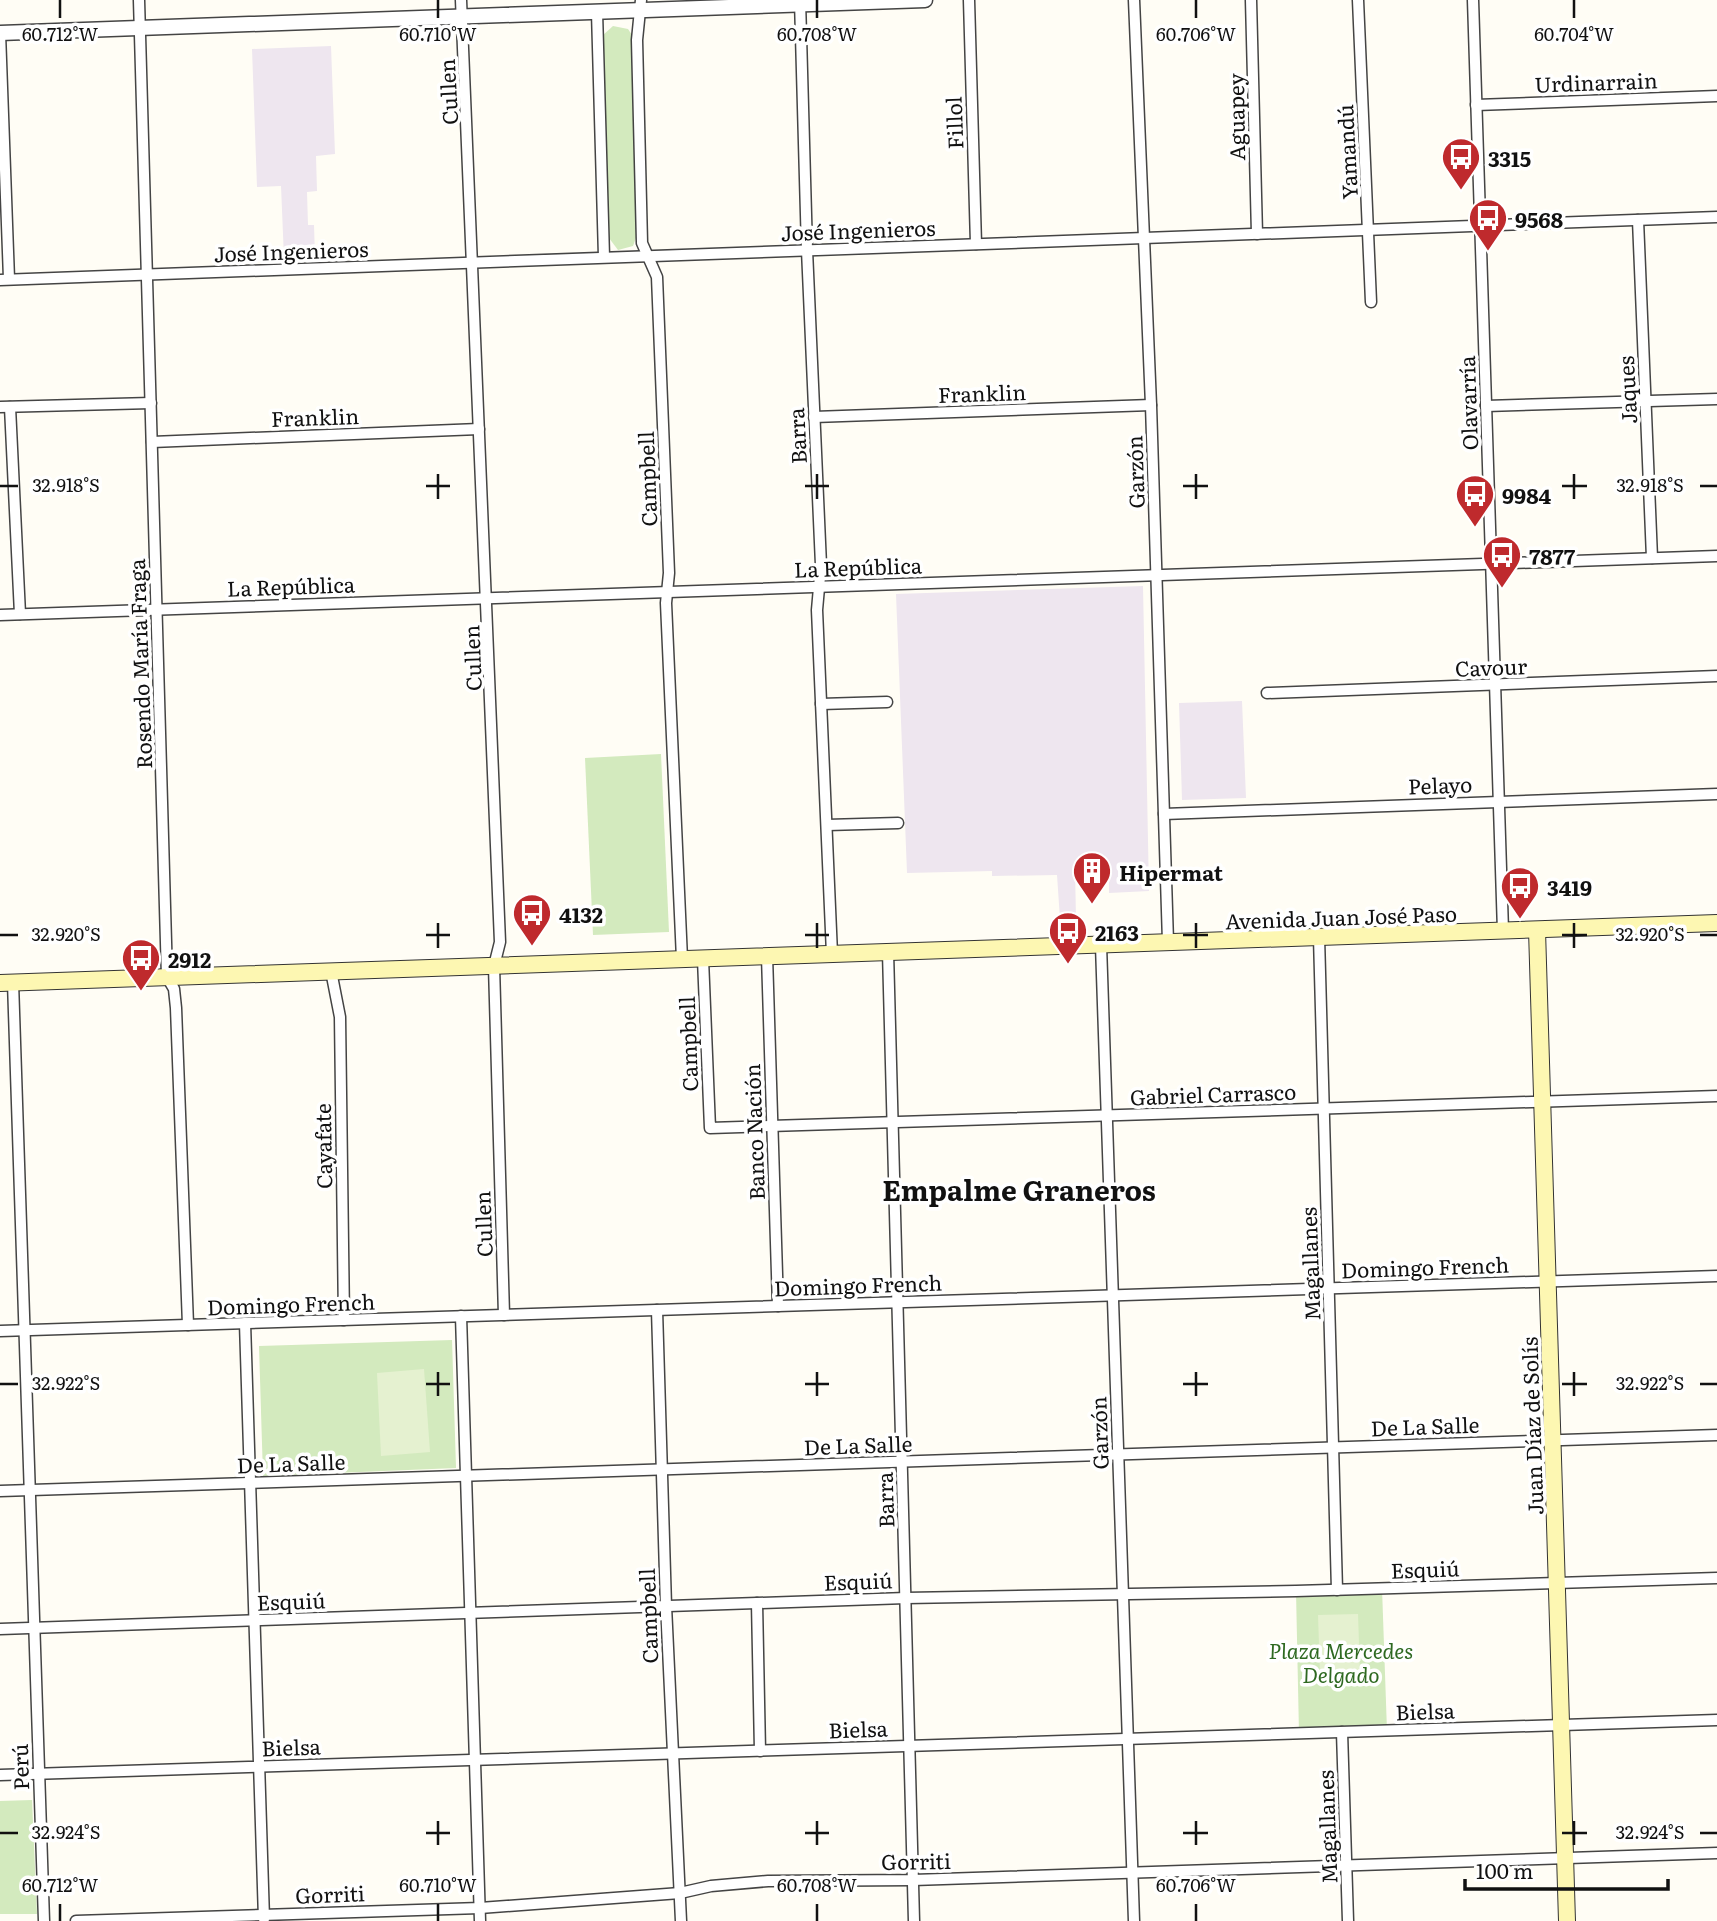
<svg xmlns="http://www.w3.org/2000/svg" width="1717" height="1921" font-family="Literata,serif">
  <style>
    .industrial { fill: #eee6ef }
    .green { fill: #d3eabe }
    .pitch { fill: #e5f1d0 }
    .lines { fill: none; stroke-linecap: round; stroke-linejoin: round }
    .minor-casing { stroke: #444; stroke-width: 13 }
    .tertiary-casing { stroke: #444; stroke-width: 17 }
    .secondary-casing { stroke: #333; stroke-width: 18 }
    .minor { stroke: #fff; stroke-width: 10 }
    .tertiary { stroke: #fff; stroke-width: 14 }
    .secondary { stroke: #fdf7b2; stroke-width: 16 }
    .ticks { fill: none; stroke: #111; stroke-width: 2.5 }
    .labels { text-anchor: middle; dominant-baseline: central; stroke-width: 7; stroke-linejoin: round; paint-order: stroke }
    .street-label { font-size: 21px; fill: #111; stroke: #fff }
    .poi-label { font-size: 21px; font-weight: bold; fill: #111; stroke: #fff; text-anchor: start }
    .park-label { font-size: 21px; font-style: italic; fill: #2e6921; stroke: #fff }
    .district-label { font-size: 28px; font-weight: bold; fill: #111; stroke: #fff }
    .ticks-label { font-size: 18px; text-anchor: middle; fill: #111; stroke: #fff; stroke-width: 7; stroke-linejoin: round; paint-order: stroke }
  </style>
  <rect width="100%" height="100%" fill="#fffdf5"/>
  <g class="industrial">
    <polygon points="331,46 335,154 316,156 317,191 307,192 308,225 314,225 315,257 284,258 281,186 257,187 252,49"/>
    <polygon points="1143,586 1149,891 1109,893 1109,882 1099,882 1099,875 1092,874 1092,869 1075,868 1076,919 1060,919 1057,875 992,876 992,871 907,873 896,594"/>
    <polygon points="1242,701 1246,798 1182,800 1179,703"/>
  </g>
  <g class="green">
    <polygon points="613,26 628,29 632,35 637,235 633,246 618,250 609,238 602,36"/>
    <polygon points="661,754 669,932 593,935 585,758"/>
    <polygon points="452,1340 456,1468 263,1476 259,1346"/>
    <polygon points="1382,1588 1387,1731 1299,1734 1296,1591"/>
    <polygon points="32,1800 37,1914 0,1914 0,1801"/>
  </g>
  <g class="pitch">
    <polygon points="424,1369 430,1452 381,1456 377,1373"/>
    <polygon points="1358,1614 1360,1673 1320,1674 1318,1615"/>
  </g>
  <g class="lines">
    <g class="minor-casing">
      <g id="minor">
        <polyline points="139,0 167,977 174,989 176,1008 188,1325"/>
        <polyline points="461,0 500,942 494,966 504,1315"/>
        <polyline points="641,0 637,40 642,243 657,277 669,573 666,603 682,959"/>
        <polyline points="800,0 807,250 821,565 817,610 832,954"/>
        <polyline points="969,0 976,244"/>
        <polyline points="1134,0 1151,405 1168,942"/>
        <polyline points="1251,0 1257,234"/>
        <polyline points="1358,0 1371,302"/>
        <polyline points="1473,0 1503,931"/>
        <polyline points="597,12 604,257"/>
        <polyline points="0,33 9,279"/>
        <polyline points="1476,105 1717,96"/>
        <polyline points="1638,220 1652,558"/>
        <polyline points="0,280 1717,217"/>
        <polyline points="1486,406 1717,399"/>
        <polyline points="0,407 151,403"/>
        <polyline points="10,407 20,614"/>
        <polyline points="814,417 1151,405"/>
        <polyline points="152,442 479,429"/>
        <polyline points="0,615 1717,556"/>
        <polyline points="1267,693 1717,676"/>
        <polyline points="821,704 887,702"/>
        <polyline points="1164,814 1717,794"/>
        <polyline points="827,825 898,823"/>
        <polyline points="1319,937 1337,1590"/>
        <polyline points="1101,945 1134,1921"/>
        <polyline points="888,952 914,1921"/>
        <polyline points="767,956 778,1306"/>
        <polyline points="703,959 710,1128 1717,1096"/>
        <polyline points="331,971 340,1017 344,1320"/>
        <polyline points="13,982 44,1921"/>
        <polyline points="657,1310 666,1606 681,1921"/>
        <polyline points="461,1316 480,1921"/>
        <polyline points="245,1323 264,1919"/>
        <polyline points="0,1331 1717,1276"/>
        <polyline points="0,1491 1717,1435"/>
        <polyline points="757,1603 760,1751"/>
        <polyline points="0,1629 906,1598 1296,1591 1717,1578"/>
        <polyline points="1342,1732 1348,1921"/>
        <polyline points="0,1775 1717,1720"/>
        <polyline points="76,1921 480,1908 680,1893 711,1886 768,1881 913,1880 1717,1853"/>
      </g>
    </g>
    <g class="tertiary-casing">
      <polyline id="tertiary" points="0,33 925,0"/>
    </g>
    <g class="secondary-casing">
      <g id="secondary">
        <polyline points="1537,930 1567,1921"/>
        <polyline points="0,983 1717,923"/>
      </g>
    </g>
    <use href="#minor" class="minor"/>
    <use href="#tertiary" class="tertiary"/>
    <use href="#secondary" class="secondary"/>
  </g>
  <path class="ticks" d="M60 0V18M438 0V18M817 0V18M1196 0V18M1574 0V18M438 474V499M817 474V499M1196 474V499M1574 474V499M0 486H18M426 486H450M805 486H829M1183 486H1208M1562 486H1587M1700 486H1717M438 923V948M817 923V948M1196 923V948M1574 923V948M0 935H18M426 935H450M805 935H829M1183 935H1208M1562 935H1587M1700 935H1717M438 1372V1396M817 1372V1396M1196 1372V1396M1574 1372V1396M0 1384H18M426 1384H450M805 1384H829M1183 1384H1208M1562 1384H1587M1700 1384H1717M438 1821V1845M817 1821V1845M1196 1821V1845M1574 1821V1845M0 1833H18M426 1833H450M805 1833H829M1183 1833H1208M1562 1833H1587M1700 1833H1717M60 1904V1921M438 1904V1921M817 1904V1921M1196 1904V1921"/>
  <defs>
    <g id="bus-pin" transform="scale(2.0125)"><path d="M0 17L-7.5 6A9.5 9.5 0 1 1 7.5 6Z" fill="#bf2a2d" stroke="#fff"/><path d="M-5-6H5V4H4V6H2V4H-2V6H-4V4H-5ZM-3.5-4V0h7V-4ZM-3.5 1.2v1.5H-2V1.2ZM2 1.2v1.5H3.5V1.2Z" fill="#fff"/></g>
    <g id="building-pin" transform="scale(2.0125)"><path d="M0 17L-7.5 6A9.5 9.5 0 1 1 7.5 6Z" fill="#bf2a2d" stroke="#fff"/><path d="M-4-6H4V6H1V3H-1V6H-4ZM-2.5-4.3h1.7v1.8h-1.7ZM.8-4.3h1.7v1.8H.8ZM-2.5-1h1.7V.8h-1.7ZM.8-1h1.7V.8H.8Z" fill="#fff"/></g>
  </defs>
  <g fill-rule="evenodd">
    <use href="#bus-pin" x="1461" y="157"/>
    <use href="#bus-pin" x="1488" y="218"/>
    <use href="#bus-pin" x="1475" y="494"/>
    <use href="#bus-pin" x="1502" y="555"/>
    <use href="#building-pin" x="1092" y="871"/>
    <use href="#bus-pin" x="1520" y="886"/>
    <use href="#bus-pin" x="532" y="913"/>
    <use href="#bus-pin" x="1068" y="931"/>
    <use href="#bus-pin" x="141" y="958"/>
  </g>
  <g class="labels">
    <g class="street-label">
      <text transform="translate(1596 81) rotate(-2)">Urdinarrain</text>
      <text transform="translate(447 92) rotate(-93)">Cullen</text>
      <text transform="translate(1235 117) rotate(-91)">Aguapey</text>
      <text transform="translate(953 123) rotate(-92)">Fillol</text>
      <text transform="translate(1346 152) rotate(-93)">Yamandú</text>
      <text transform="translate(858 229) rotate(-2)">José Ingenieros</text>
      <text transform="translate(291 250) rotate(-2)">José Ingenieros</text>
      <text transform="translate(1626 390) rotate(-93)">Jaques</text>
      <text transform="translate(982 392) rotate(-2)">Franklin</text>
      <text transform="translate(1467 403) rotate(-92)">Olavarría</text>
      <text transform="translate(315 416) rotate(-2)">Franklin</text>
      <text transform="translate(796 436) rotate(-93)">Barra</text>
      <text transform="translate(1134 472) rotate(-92)">Garzón</text>
      <text transform="translate(646 479) rotate(-92)">Campbell</text>
      <text transform="translate(858 566) rotate(-2)">La República</text>
      <text transform="translate(291 585) rotate(-2)">La República</text>
      <text transform="translate(471 658) rotate(-92)">Cullen</text>
      <text transform="translate(139 664) rotate(-92)">Rosendo María Fraga</text>
      <text transform="translate(1491 666) rotate(-2)">Cavour</text>
      <text transform="translate(1440 784) rotate(-2)">Pelayo</text>
      <text transform="translate(1341 916) rotate(-2)">Avenida Juan José Paso</text>
      <text transform="translate(687 1044) rotate(-92)">Campbell</text>
      <text transform="translate(1213 1093) rotate(-2)">Gabriel Carrasco</text>
      <text transform="translate(753 1132) rotate(-92)">Banco Nación</text>
      <text transform="translate(322 1146) rotate(-91)">Cayafate</text>
      <text transform="translate(482 1224) rotate(-92)">Cullen</text>
      <text transform="translate(1309 1264) rotate(-92)">Magallanes</text>
      <text transform="translate(1425 1266) rotate(-2)">Domingo French</text>
      <text transform="translate(858 1284) rotate(-2)">Domingo French</text>
      <text transform="translate(291 1303) rotate(-2)">Domingo French</text>
      <text transform="translate(1425 1425) rotate(-2)">De La Salle</text>
      <text transform="translate(1531 1426) rotate(-92)">Juan Díaz de Solís</text>
      <text transform="translate(1098 1433) rotate(-92)">Garzón</text>
      <text transform="translate(858 1444) rotate(-2)">De La Salle</text>
      <text transform="translate(291 1462) rotate(-2)">De La Salle</text>
      <text transform="translate(884 1500) rotate(-92)">Barra</text>
      <text transform="translate(1425 1568) rotate(-2)">Esquiú</text>
      <text transform="translate(858 1580) rotate(-2)">Esquiú</text>
      <text transform="translate(291 1600) rotate(-2)">Esquiú</text>
      <text transform="translate(647 1616) rotate(-92)">Campbell</text>
      <text transform="translate(1425 1710) rotate(-2)">Bielsa</text>
      <text transform="translate(858 1728) rotate(-2)">Bielsa</text>
      <text transform="translate(291 1746) rotate(-2)">Bielsa</text>
      <text transform="translate(19 1767) rotate(-92)">Perú</text>
      <text transform="translate(1326 1827) rotate(-92)">Magallanes</text>
      <text transform="translate(916 1860) rotate(-1)">Gorriti</text>
      <text transform="translate(330 1893) rotate(-2)">Gorriti</text>
    </g>
    <g class="poi-label">
      <text x="1488" y="157">3315</text>
      <text x="1515" y="218">9568</text>
      <text x="1502" y="494">9984</text>
      <text x="1529" y="555">7877</text>
      <text x="1119" y="871">Hipermat</text>
      <text x="1547" y="886">3419</text>
      <text x="559" y="913">4132</text>
      <text x="1095" y="931">2163</text>
      <text x="168" y="958">2912</text>
    </g>
    <g class="park-label">
      <text x="1341" y="1649">Plaza Mercedes<tspan x="1341" dy="24">Delgado</tspan></text>
    </g>
    <g class="district-label">
      <text x="1019" y="1189">Empalme Graneros</text>
    </g>
  </g>
  <g class="ticks-label">
    <text x="60" y="41">60.712°W</text>
    <text x="438" y="41">60.710°W</text>
    <text x="817" y="41">60.708°W</text>
    <text x="1196" y="41">60.706°W</text>
    <text x="1574" y="41">60.704°W</text>
    <text x="66" y="492">32.918°S</text>
    <text x="1650" y="492">32.918°S</text>
    <text x="66" y="941">32.920°S</text>
    <text x="1650" y="941">32.920°S</text>
    <text x="66" y="1390">32.922°S</text>
    <text x="1650" y="1390">32.922°S</text>
    <text x="66" y="1839">32.924°S</text>
    <text x="1650" y="1839">32.924°S</text>
    <text x="60" y="1892">60.712°W</text>
    <text x="438" y="1892">60.710°W</text>
    <text x="817" y="1892">60.708°W</text>
    <text x="1196" y="1892">60.706°W</text>
  </g>
  <path d="M1465 1879v10h203v-10" fill="none" stroke="#111111" stroke-width="3.5"/>
  <text x="1476" y="1879" font-size="21" fill="#111111" stroke="#ffffff" stroke-width="5" paint-order="stroke">100 m</text>
</svg>
